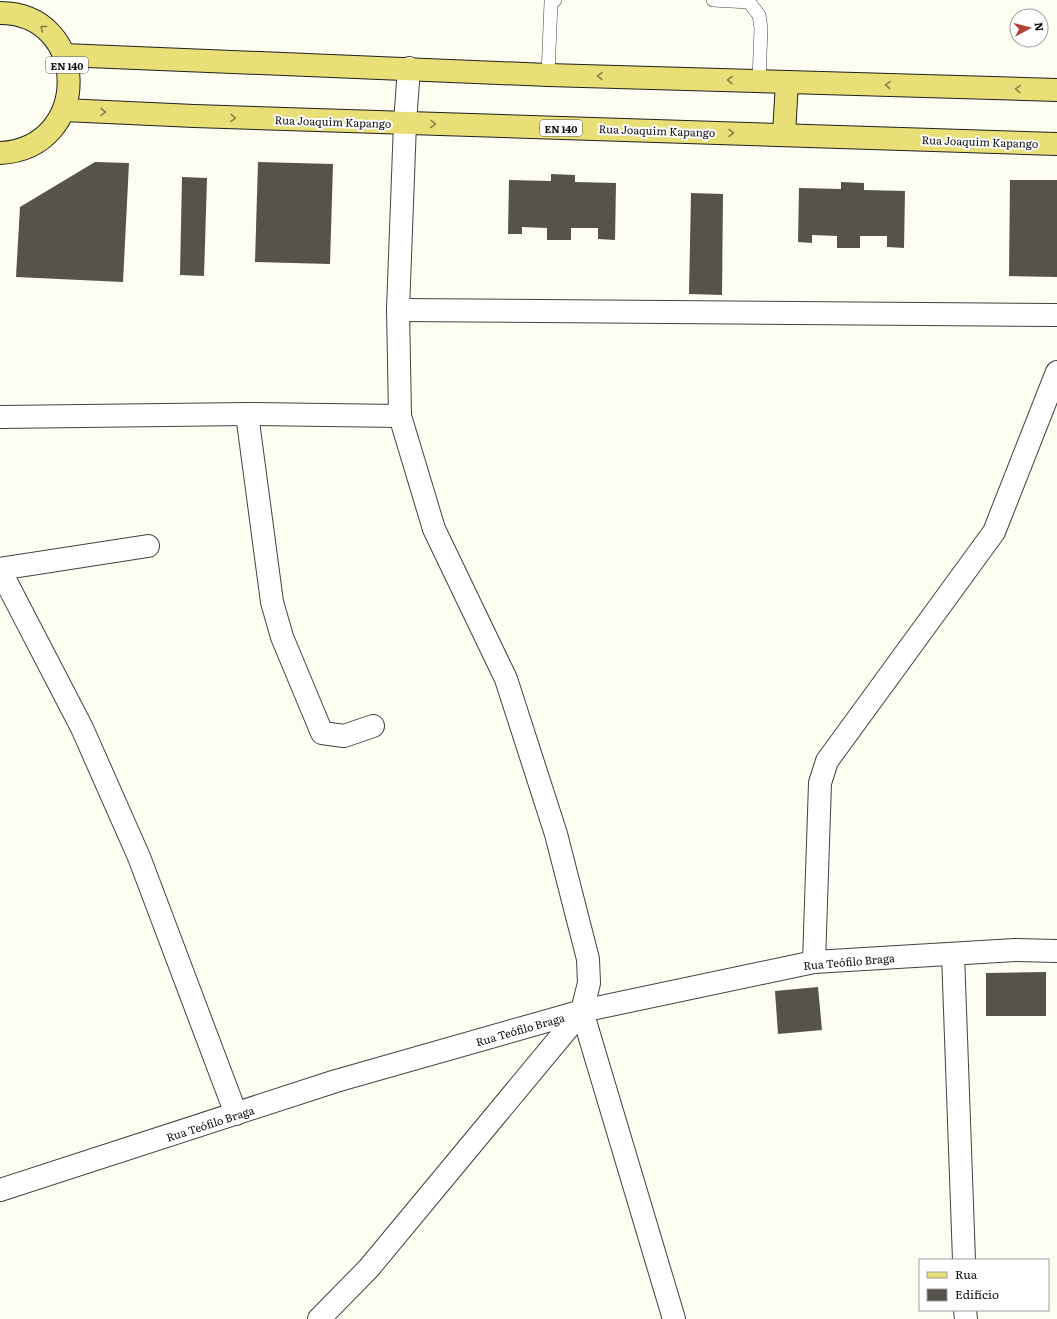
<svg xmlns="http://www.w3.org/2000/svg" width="1057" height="1319" font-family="Literata,serif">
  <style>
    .building { fill: #56524c }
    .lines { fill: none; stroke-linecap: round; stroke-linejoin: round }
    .service-casing { stroke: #424242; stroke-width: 14 }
    .minor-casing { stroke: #424242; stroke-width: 24 }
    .primary-casing { stroke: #202020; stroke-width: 24 }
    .service { stroke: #fff; stroke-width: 13 }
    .minor { stroke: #fff; stroke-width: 22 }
    .primary { stroke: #e9df77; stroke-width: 22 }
    .oneway { stroke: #878148 }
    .labels { text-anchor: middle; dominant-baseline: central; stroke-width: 4; stroke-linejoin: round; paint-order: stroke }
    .shield { fill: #fff; stroke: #575757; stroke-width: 1 }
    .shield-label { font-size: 10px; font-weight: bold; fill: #0f0f0f }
    .street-label { font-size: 11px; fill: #0f0f0f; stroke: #fff }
  </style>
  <rect width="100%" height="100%" fill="#fdfdf2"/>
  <g class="building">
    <polygon points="95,162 129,163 123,282 16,277 20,207"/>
    <polygon points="258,162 333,164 330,264 255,262"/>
    <polygon points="551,174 575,175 575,182 616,183 615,240 598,239 598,228 571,228 571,240 547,240 547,228 522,227 522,234 508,234 509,180 551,181"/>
    <polygon points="182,177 207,178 204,276 180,275"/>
    <polygon points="1010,180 1057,180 1057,277 1009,276"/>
    <polygon points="841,182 864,183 864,190 905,191 904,248 887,247 887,236 860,236 860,248 837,248 837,236 812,235 812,243 798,242 799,188 841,189"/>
    <polygon points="691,193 723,194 722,295 689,294"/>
    <polygon points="1046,972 1046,1016 986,1016 986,973"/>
    <polygon points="818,987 822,1030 778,1034 775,991"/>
  </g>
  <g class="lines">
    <g class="service-casing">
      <g id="service">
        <polyline points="713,0 749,2 759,15 761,28 759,81"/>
        <polyline points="548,75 551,2 555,0"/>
      </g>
    </g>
    <g class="minor-casing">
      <g id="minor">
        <polyline points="409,68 405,123 398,310 400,416 434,529 506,679 556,834 588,959 589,983 582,1011 674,1319"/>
        <polyline points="398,310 1057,315"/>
        <polyline points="247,414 272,602 282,637 322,733 344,736 373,726"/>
        <polyline points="0,417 247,414 400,416"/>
        <polyline points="0,569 148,546"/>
        <polyline points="0,570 82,728 139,857 236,1114"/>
        <polyline points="953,954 964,1260"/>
        <polyline points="814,962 820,783 827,761 994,532 1057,372"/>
        <polyline points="0,1190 336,1081 582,1011 814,962 1015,950 1057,951"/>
        <polyline points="965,1310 966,1319"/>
        <polyline points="319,1319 369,1268 582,1011"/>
      </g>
    </g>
    <g class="primary-casing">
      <g id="primary">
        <path d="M0 13C90 13 93 148 0 153"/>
        <polyline points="64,55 548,75 1057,90"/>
        <polyline points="64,110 194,116 1057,144"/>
        <polyline points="784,134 787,82"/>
      </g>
    </g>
    <use href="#service" class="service"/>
    <use href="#minor" class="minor"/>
    <use href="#primary" class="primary"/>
  </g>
  <defs><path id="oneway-chevron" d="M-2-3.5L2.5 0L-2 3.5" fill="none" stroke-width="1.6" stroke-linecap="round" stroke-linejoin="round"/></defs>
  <g class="oneway">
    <use href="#oneway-chevron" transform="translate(43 28) rotate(-141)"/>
    <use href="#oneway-chevron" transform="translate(600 76) rotate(-178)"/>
    <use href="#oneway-chevron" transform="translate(730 80) rotate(-178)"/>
    <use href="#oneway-chevron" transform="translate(888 85) rotate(-178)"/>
    <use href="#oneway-chevron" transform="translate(1018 89) rotate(-178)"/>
    <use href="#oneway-chevron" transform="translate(103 112) rotate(3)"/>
    <use href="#oneway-chevron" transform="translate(233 118) rotate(2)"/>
    <use href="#oneway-chevron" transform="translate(433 124) rotate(2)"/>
    <use href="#oneway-chevron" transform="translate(731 133) rotate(2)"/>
  </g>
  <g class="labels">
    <g class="shield">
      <rect x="46" y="57" width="42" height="16" rx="3"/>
      <rect x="540" y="120" width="42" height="16" rx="3"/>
    </g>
    <g class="shield-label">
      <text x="67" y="65">EN 140</text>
      <text x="561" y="128">EN 140</text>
    </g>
    <g class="street-label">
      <text transform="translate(333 121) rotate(2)">Rua Joaquim Kapango</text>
      <text transform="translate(657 130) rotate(2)">Rua Joaquim Kapango</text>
      <text transform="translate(980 141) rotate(2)">Rua Joaquim Kapango</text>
      <text transform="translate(849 961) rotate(-5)">Rua Teófilo Braga</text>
      <text transform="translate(520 1029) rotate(-16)">Rua Teófilo Braga</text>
      <text transform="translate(210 1123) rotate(-18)">Rua Teófilo Braga</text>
    </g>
  </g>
  <rect x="919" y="1259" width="130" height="52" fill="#ffffff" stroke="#9f9f9f"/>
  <rect x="927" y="1272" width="20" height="6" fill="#e9df77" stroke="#9f9f9f"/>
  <text x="955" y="1279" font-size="12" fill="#0f0f0f">Rua</text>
  <rect x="927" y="1289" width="20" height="12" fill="#56524c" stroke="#9f9f9f"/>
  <text x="955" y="1299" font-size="12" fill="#0f0f0f">Edifício</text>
  <g transform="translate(1029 28) rotate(83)"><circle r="19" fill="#ffffff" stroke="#9f9f9f"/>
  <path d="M0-3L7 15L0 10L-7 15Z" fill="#af4336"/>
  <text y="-6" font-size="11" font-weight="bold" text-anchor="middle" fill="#0f0f0f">N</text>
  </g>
</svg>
